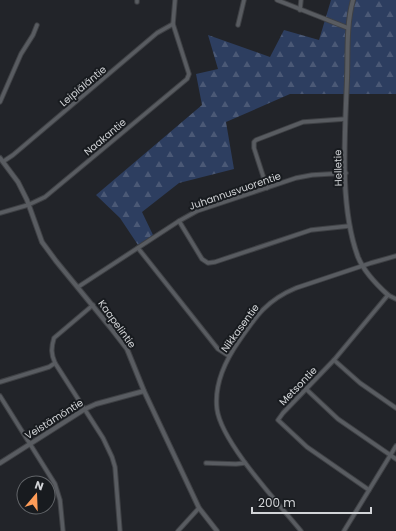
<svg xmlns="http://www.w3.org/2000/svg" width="396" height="531" font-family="Poppins,sans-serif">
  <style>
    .forest { fill: url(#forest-firs) }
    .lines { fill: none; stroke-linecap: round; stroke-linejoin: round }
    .minor-casing { stroke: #3f4145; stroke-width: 5.5 }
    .tertiary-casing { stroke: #3f4145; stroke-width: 6 }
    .minor { stroke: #595c61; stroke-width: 3.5 }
    .tertiary { stroke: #595c61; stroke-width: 4 }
    .labels { text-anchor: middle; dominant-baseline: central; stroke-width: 4; stroke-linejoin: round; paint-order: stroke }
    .street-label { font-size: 10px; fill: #d2d4d7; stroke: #181b1f }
  </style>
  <defs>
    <pattern id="forest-firs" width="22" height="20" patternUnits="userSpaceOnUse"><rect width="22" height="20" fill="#2d3e60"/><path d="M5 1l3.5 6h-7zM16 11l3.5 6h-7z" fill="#4b5976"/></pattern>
  </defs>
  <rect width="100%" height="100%" fill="#222429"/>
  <polygon class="forest" points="331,0 396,0 396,94 290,94 226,122 234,169 179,183 142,212 153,235 138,245 120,218 96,195 202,105 196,74 218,69 208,35 270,57 284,30 319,40"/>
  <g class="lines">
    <g class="minor-casing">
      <g id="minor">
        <polyline points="277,0 348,28"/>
        <polyline points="137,2 137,0"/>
        <polyline points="300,10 301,0"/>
        <polyline points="238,25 244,0"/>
        <polyline points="0,102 21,54 33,35 37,25"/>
        <polyline points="4,161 13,155 157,33 173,24"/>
        <polyline points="267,188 254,148 254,142 256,140 303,122 345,119"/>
        <polyline points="0,213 28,205 45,197 187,79 189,74 173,24 175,0"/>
        <polyline points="179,221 202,259 208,263 215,262 311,230 349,226"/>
        <polyline points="138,248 218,349 229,356"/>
        <polyline points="78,287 179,221 197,211 296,178 312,175 346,173"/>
        <path d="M93 305 54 338C51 348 51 354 55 363L103 438 112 457 115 467 120 531"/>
        <polyline points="334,360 360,383 396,408"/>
        <polyline points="0,382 49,367 55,363"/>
        <polyline points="306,389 338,419 396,459"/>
        <polyline points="0,396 55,484 60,500 63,531"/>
        <polyline points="206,463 236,464 245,463"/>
        <polyline points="369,490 307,447 278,420 283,413 334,360 388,295 396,299"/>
        <polyline points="178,531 199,508"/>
        <path d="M301 531C279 504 221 442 217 409 214 384 225 361 239 341 256 316 267 300 296 288L371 263 396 256"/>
        <polyline points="344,531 396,446"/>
      </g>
    </g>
    <g class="tertiary-casing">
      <g id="tertiary">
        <path d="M353 0C346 26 348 53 347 79 345 134 339 206 358 257 364 272 377 285 388 295"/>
        <polyline points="0,158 18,182 27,200 42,242 56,261 110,327 127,349 144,391 199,508 217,531"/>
        <polyline points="0,463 85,409 96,404 144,391"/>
      </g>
    </g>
    <use href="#minor" class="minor"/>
    <use href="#tertiary" class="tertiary"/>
  </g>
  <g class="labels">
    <g class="street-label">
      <text transform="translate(83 86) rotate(-40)">Leipiäläntie</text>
      <text transform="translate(105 137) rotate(-40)">Naakantie</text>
      <text transform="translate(338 168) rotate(-91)">Helletie</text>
      <text transform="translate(235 191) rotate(-19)">Juhannusvuorentie</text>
      <text transform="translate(117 324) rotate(54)">Kaapelintie</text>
      <text transform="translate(240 328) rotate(-54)">Nikkasentie</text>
      <text transform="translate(298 386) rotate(-46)">Metsontie</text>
      <text transform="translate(54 419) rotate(-32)">Veistämöntie</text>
    </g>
  </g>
  <g transform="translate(36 495) rotate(19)"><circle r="19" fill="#181b1f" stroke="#626569"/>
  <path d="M0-3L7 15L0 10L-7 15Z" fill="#fe9c58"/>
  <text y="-6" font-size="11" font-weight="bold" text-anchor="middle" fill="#d2d4d7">N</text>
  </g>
  <path d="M252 507v6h119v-6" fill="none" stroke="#d2d4d7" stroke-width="2"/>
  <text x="258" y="507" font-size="12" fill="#d2d4d7" stroke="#181b1f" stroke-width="3" paint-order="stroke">200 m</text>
</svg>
